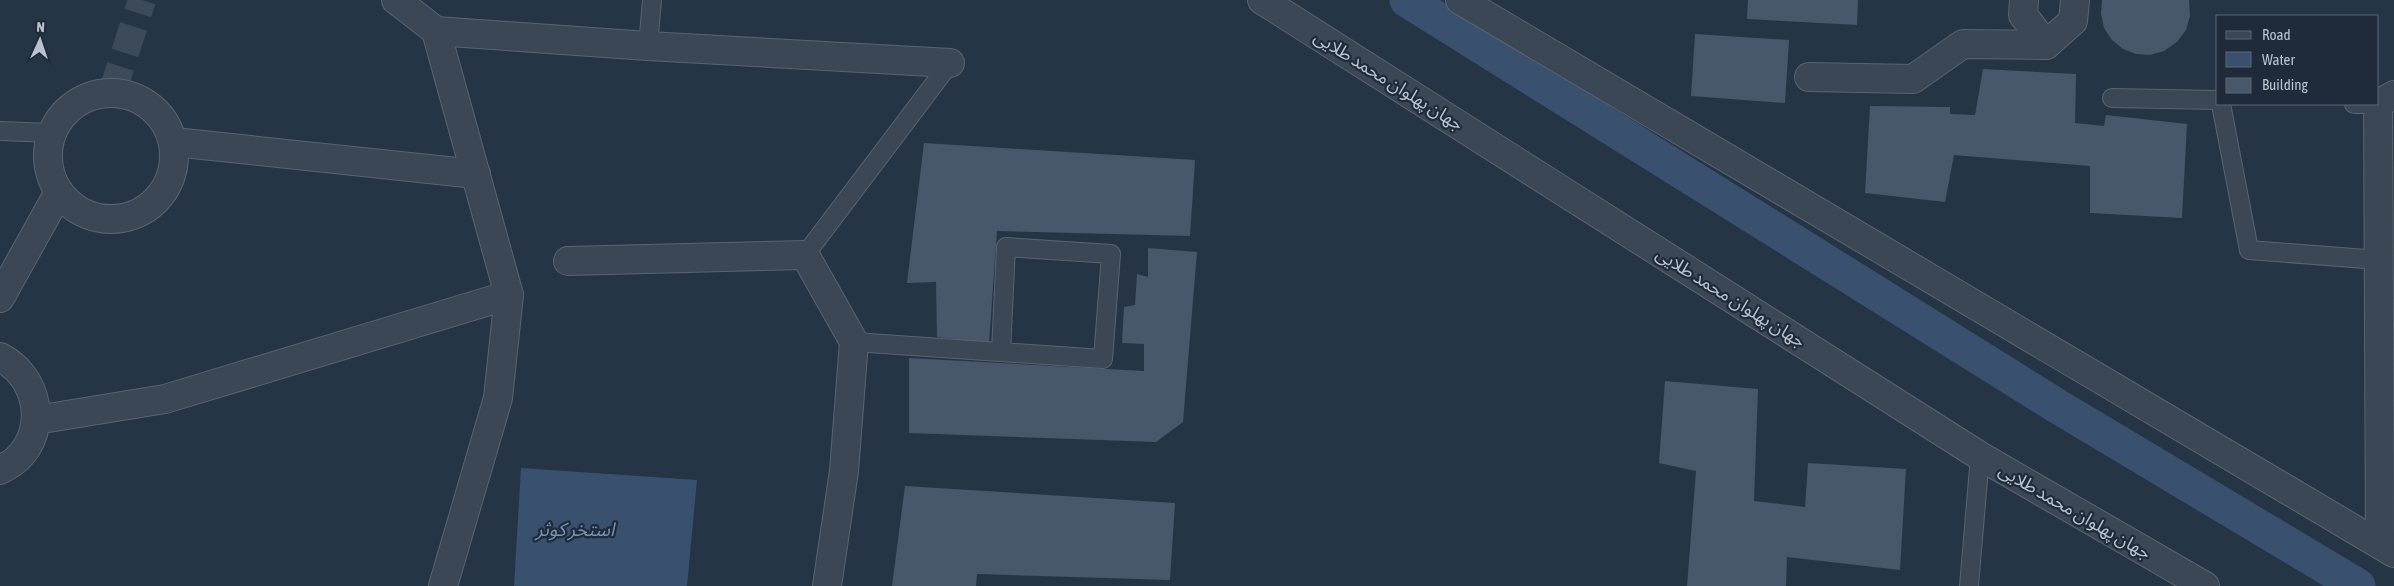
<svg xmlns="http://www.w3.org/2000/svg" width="2394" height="586" font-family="'Asap Condensed','Noto Sans Arabic',sans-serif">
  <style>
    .water { fill: #39516e }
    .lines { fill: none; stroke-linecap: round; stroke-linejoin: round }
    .canal { stroke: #39516e; stroke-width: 35 }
    .building { fill: #48576a }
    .minor-tunnel { stroke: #3c4a5a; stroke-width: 28; stroke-dasharray: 28 14; stroke-linecap: butt }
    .service-casing { stroke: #596472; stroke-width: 20 }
    .minor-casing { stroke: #596472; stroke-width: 30 }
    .tertiary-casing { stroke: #596472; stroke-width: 30 }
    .service { stroke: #3b4755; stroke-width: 18 }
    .minor { stroke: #3b4755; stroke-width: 28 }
    .tertiary { stroke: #3b4755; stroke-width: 28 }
    .labels { text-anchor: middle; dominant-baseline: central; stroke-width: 4.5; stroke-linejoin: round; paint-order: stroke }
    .street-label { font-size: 18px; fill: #b9c2ce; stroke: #1f2b3b }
    .water-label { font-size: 19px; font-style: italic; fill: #7793b3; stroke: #1f2b3b }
  </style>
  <rect width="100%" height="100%" fill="#263546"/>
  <polygon class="water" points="521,468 697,480 687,586 514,586"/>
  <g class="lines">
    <polyline class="canal" points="1407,0 2057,406 2358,586"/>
  </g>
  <g class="building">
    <polygon points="1748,0 1858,0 1857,25 1747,19"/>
    <polygon points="2102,0 2189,0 2190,16 2186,30 2177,42 2164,51 2150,55 2136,54 2123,49 2112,40 2104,28 2101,14"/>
    <polygon points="1695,34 1789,40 1785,103 1691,96"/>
    <polygon points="1983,69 2076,74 2075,123 2104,126 2106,115 2187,124 2182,218 2090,213 2090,166 1954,155 1945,202 1865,193 1870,106 1950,107 1950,114 1975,115"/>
    <polygon points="924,143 1195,160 1190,236 997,231 989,343 937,337 936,282 907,283"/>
    <polygon points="1148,248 1197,252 1183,422 1156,442 909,433 909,358 1144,371 1144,344 1122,343 1124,307 1135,305 1137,274 1148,277"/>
    <polygon points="2392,373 2394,373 2394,502 2388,496"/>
    <polygon points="1665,381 1758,389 1754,501 1805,507 1808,463 1906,469 1900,570 1787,557 1786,586 1687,586 1696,471 1659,463"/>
    <polygon points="905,486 1175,503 1170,580 977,574 976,586 892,586"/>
  </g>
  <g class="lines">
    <polyline class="minor-tunnel" points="112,93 142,0"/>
    <g class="service-casing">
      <g id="service">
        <polyline points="648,46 652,0"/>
        <polyline points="2112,98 2218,100"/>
        <polyline points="2221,104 2249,250 2379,260"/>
        <polyline points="2354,104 2378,104"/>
        <polyline points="0,131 52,133"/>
        <polyline points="805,255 950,63"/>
        <polyline points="854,342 1103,359 1111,254 1006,247 1001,352"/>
        <polyline points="1969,586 1980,456"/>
      </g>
    </g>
    <g class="minor-casing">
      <g id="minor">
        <polyline points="396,0 436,31 648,46 950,63"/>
        <polyline points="2024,0 2023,15 2046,45"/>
        <polyline points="436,31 509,295 498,398 443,586"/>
        <polyline points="1809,77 1913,79 1963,44 2046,45 2073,21 2075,0"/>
        <circle cx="111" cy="156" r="63"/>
        <polyline points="174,142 476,174"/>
        <polyline points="568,261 805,255 854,342 844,471 827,586"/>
        <polyline points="0,298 59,192"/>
        <path d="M0 357C38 376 49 429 17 459 12 464 5 467 0 470"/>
        <polyline points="36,420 165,399 509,295"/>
      </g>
    </g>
    <g class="tertiary-casing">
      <g id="tertiary">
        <polyline points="1262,0 1980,456 2205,586"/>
        <polyline points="1460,0 2394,553"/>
        <polyline points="2380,544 2378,104 2394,95"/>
      </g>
    </g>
    <use href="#service" class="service"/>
    <use href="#minor" class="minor"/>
    <use href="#tertiary" class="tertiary"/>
  </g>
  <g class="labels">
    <g class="street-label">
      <text transform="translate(1389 80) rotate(32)">جهان پهلوان محمد طلایی</text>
      <text transform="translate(1731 297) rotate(32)">جهان پهلوان محمد طلایی</text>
      <text transform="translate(2075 511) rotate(30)">جهان پهلوان محمد طلایی</text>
    </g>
    <g class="water-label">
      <text x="575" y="529">استخر کوثر</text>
    </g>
  </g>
  <rect x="2216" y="15" width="162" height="90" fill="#1f2b3b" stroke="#5d6776"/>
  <rect x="2226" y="31" width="25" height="8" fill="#3b4755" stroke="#5d6776"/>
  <text x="2262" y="40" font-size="15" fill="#b9c2ce">Road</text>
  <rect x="2226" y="52" width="25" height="15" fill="#39516e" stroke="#5d6776"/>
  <text x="2262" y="65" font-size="15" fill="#b9c2ce">Water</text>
  <rect x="2226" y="78" width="25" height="15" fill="#48576a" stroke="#5d6776"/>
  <text x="2262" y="90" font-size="15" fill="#b9c2ce">Building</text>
  <g transform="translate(40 40) rotate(3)" stroke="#1f2b3b" stroke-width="4" paint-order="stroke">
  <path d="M0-4L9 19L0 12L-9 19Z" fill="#b9c2ce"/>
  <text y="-8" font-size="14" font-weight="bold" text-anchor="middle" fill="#b9c2ce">N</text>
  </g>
</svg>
